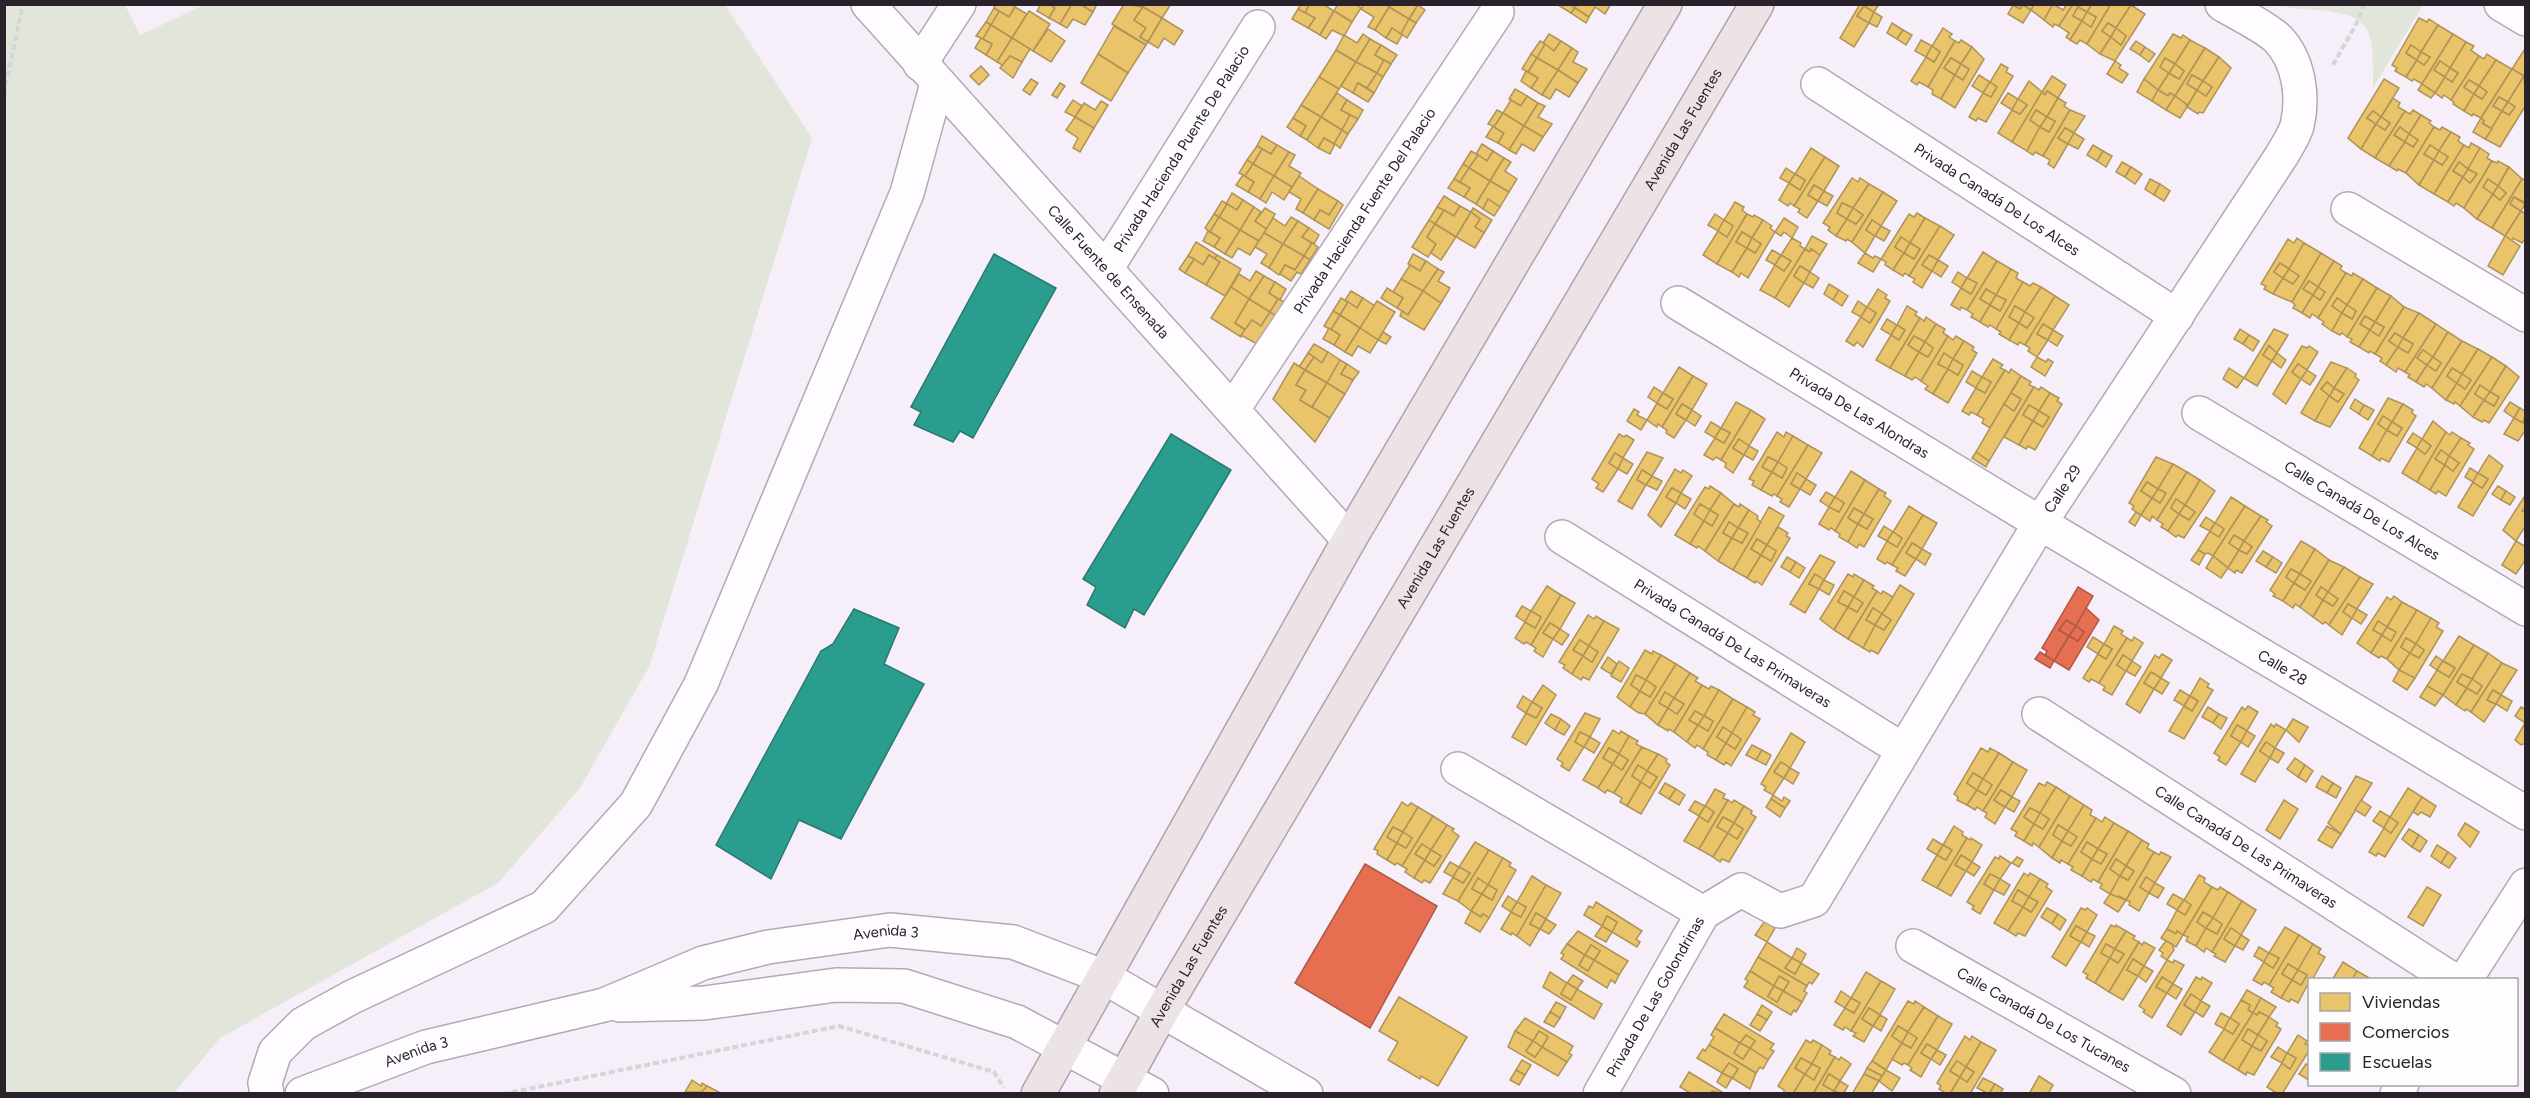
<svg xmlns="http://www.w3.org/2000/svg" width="2530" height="1098" font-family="Figtree,sans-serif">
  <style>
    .green { fill: #e2e6da }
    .homes { fill: #e9c46a; stroke: #af9357; stroke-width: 1.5 }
    .shops { fill: #e76f51; stroke: #ae5846; stroke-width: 1.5 }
    .schools { fill: #2a9d8f; stroke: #2a7871; stroke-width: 1.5 }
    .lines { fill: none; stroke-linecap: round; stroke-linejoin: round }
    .minor-casing { stroke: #b1aab3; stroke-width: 36 }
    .tertiary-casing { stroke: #b1aab3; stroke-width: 36 }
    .primary-casing { stroke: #b1a1aa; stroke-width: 36 }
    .path { stroke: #d7d4d7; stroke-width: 4; stroke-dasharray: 6 3; stroke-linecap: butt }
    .minor { stroke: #fefcfe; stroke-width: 33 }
    .tertiary { stroke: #fefcfe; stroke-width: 33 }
    .primary { stroke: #ece3e7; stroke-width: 33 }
    .labels { text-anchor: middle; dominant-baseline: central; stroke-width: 6; stroke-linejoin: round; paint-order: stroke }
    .street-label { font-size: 15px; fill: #29222b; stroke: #fdfdfd }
  </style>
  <rect width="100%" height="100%" fill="#f6eef9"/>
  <g class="green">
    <polygon points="5,4 125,5 140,35 204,5 725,5 812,138 649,667 580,788 498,883 220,1038 174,1093 5,1093"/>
    <path d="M2280 5H2423L2373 88C2373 36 2378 14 2316 10 2305 9 2290 9 2280 5Z"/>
  </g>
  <g class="homes">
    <polygon points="996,4 1011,4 1015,7 1009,17 994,8"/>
    <polygon points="1041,4 1049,4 1055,8 1049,18 1037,11"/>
    <polygon points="1049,4 1072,4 1060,24 1049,18 1055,8"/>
    <polygon points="1072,4 1080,4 1093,12 1085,25 1073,19 1067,28 1060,24"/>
    <polygon points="1080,4 1097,4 1093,12"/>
    <polygon points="1124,4 1143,7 1134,20 1146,28 1140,37 1148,42 1146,45 1112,24"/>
    <polygon points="1144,4 1171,4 1162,18 1143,7"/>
    <polygon points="1301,4 1310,4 1305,13 1298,9"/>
    <polygon points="1310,4 1323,4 1334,11 1320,35 1308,28 1315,18 1305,13"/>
    <polygon points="1338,4 1355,4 1361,8 1352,22 1334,11"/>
    <polygon points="1364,4 1386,4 1389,7 1375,30 1368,27 1374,17 1361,9"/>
    <polygon points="1391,4 1416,4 1418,5 1409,19 1389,7"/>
    <polygon points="1569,4 1575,8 1571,13 1558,5"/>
    <polygon points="1577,4 1611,4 1605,14 1595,7 1589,17 1575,8"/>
    <polygon points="1860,4 1879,4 1874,12 1864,6 1857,16 1869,23 1854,47 1840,38"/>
    <polygon points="2034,4 2053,4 2044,20 2031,10"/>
    <polygon points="2034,4 2031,10 2023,5 2020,9 2013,5"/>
    <polygon points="2053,4 2063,10 2067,4 2073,4 2059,26 2054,24 2053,27 2044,20"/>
    <polygon points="2073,4 2092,4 2087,12 2078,7 2073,16 2082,21 2070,40 2066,37 2069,33 2059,26"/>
    <polygon points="2092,4 2111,4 2087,44 2080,40 2077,44 2070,40 2082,21 2091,27 2096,17 2087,12"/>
    <polygon points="2111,4 2131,5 2116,28 2108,23 2102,31 2111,37 2100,54 2087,44"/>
    <polygon points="1418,5 1425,10 1416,23 1409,19"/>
    <polygon points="2013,5 2020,9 2023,5 2031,10 2023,23 2008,14"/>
    <polygon points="2131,5 2145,14 2115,61 2100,54 2111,37 2121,45 2126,36 2116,28"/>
    <polygon points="1864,6 1874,12 1869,23 1857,16"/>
    <polygon points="1015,7 1027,14 1012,38 991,25 999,11 1009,17"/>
    <polygon points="1143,7 1162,18 1148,42 1140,37 1146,28 1134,20"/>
    <polygon points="1389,7 1409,19 1401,34 1392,28 1386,38 1375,30"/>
    <polygon points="2078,7 2087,12 2082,21 2073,16"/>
    <polygon points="994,8 999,11 991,25 986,22"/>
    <polygon points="1575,8 1589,17 1586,23 1571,13"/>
    <polygon points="1298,9 1315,18 1308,28 1292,19"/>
    <polygon points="1029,11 1050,24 1033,51 1012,38"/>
    <polygon points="1334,11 1352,22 1344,36 1332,30 1326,39 1320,35"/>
    <polygon points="1874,12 1882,17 1877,27 1869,23"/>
    <polygon points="2087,12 2096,17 2091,27 2082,21"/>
    <polygon points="1162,18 1183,31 1174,45 1164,38 1158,48 1148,42"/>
    <polygon points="2419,18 2427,22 2429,19 2438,25 2421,52 2411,45 2406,53 2417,60 2406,77 2395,71 2397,68 2392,65"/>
    <polygon points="1409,19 1416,23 1407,38 1401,34"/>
    <polygon points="986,22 991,25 983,39 976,36"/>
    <polygon points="1892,23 1903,30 1897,39 1887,33"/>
    <polygon points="2108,23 2116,28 2111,37 2102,31"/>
    <polygon points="991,25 1012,38 997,62 986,55 992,44 983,39"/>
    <polygon points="2438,25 2453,34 2422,84 2414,79 2412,81 2406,77 2417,60 2424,65 2430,57 2421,52"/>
    <polygon points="1114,26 1146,45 1128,73 1098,54"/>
    <polygon points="1392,28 1402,35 1397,44 1386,38"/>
    <polygon points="1943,28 1952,34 1949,37 1955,41 1928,87 1919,82 1917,85 1911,81 1926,57 1934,62 1940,52 1932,46"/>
    <polygon points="2116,28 2126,36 2121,45 2111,37"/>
    <polygon points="1048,29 1065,41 1051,62 1033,51"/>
    <polygon points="1903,30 1912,35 1906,45 1897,39"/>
    <polygon points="1363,34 1370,39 1356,62 1336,50 1344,35 1357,43"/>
    <polygon points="1549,34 1561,41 1554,51 1543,43"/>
    <polygon points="2173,34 2181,38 2183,35 2190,40 2175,64 2165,58 2160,67 2169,73 2158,90 2144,79"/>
    <polygon points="2453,34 2466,42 2450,68 2440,61 2434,70 2445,77 2435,93 2422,84"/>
    <polygon points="981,38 992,44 986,55 975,48"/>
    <polygon points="1012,38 1030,49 1022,62 1010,56 1004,66 997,62"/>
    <polygon points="1370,39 1381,45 1375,55 1384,60 1377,73 1356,62"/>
    <polygon points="1921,40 1932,46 1926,57 1915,51"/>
    <polygon points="1961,40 1972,47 1961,64 1951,58 1944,68 1955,75 1941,99 1932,94 1933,90 1928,87 1955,41 1959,43"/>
    <polygon points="2190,40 2205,48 2175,96 2170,93 2168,96 2158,90 2169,73 2179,79 2184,71 2175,64"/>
    <polygon points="1540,41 1545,44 1537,58 1531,54"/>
    <polygon points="1561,41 1572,48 1558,70 1537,58 1545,44 1554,51"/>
    <polygon points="2136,41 2145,47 2140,55 2130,49"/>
    <polygon points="2466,42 2474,46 2471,50 2479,56 2451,100 2444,95 2442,98 2435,93 2445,77 2452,82 2458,73 2450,68"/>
    <polygon points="1381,45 1397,55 1391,64 1375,55"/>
    <polygon points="2411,45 2421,52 2417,60 2406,53"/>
    <polygon points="1932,46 1940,52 1934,62 1926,57"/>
    <polygon points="1972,47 1984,59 1955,108 1941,99 1955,75 1963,80 1969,69 1961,64"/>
    <polygon points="2145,47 2155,54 2149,62 2140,55"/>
    <polygon points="2526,47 2526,74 2524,76 2512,69"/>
    <polygon points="1572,48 1578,52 1573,62 1587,69 1578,83 1558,70"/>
    <polygon points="2205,48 2219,57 2203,81 2192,75 2187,84 2197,90 2187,107 2186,104 2175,96"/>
    <polygon points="1336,50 1356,62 1339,89 1319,77"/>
    <polygon points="2421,52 2430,57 2424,65 2417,60"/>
    <polygon points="1098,54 1128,73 1111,101 1081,83"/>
    <polygon points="1531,54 1537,58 1528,72 1522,69"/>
    <polygon points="2487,54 2496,60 2479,86 2469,80 2464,87 2474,94 2464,111 2453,104 2454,102 2451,100 2479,56 2484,59"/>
    <polygon points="1010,56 1022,62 1013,78 1000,68"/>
    <polygon points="2219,57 2231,68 2203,113 2199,112 2198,114 2187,107 2197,90 2206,96 2212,87 2203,81"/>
    <polygon points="1537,58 1558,70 1542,95 1531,88 1538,78 1528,72"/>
    <polygon points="1951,58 1961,64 1955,75 1944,68"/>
    <polygon points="2165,58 2175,64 2169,73 2160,67"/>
    <polygon points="1384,60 1391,64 1383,77 1377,73"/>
    <polygon points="2496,60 2512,69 2481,118 2473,114 2472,116 2464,111 2474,94 2482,99 2487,92 2479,86"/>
    <polygon points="2115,61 2121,65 2119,68 2128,74 2122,83 2107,74"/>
    <polygon points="2440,61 2450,68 2445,77 2434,70"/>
    <polygon points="1356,62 1377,73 1367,88 1358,83 1353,93 1341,86"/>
    <polygon points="1961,64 1969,69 1963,80 1955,75"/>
    <polygon points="2001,64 2008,68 2006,72 2013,76 1986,122 1978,118 1976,121 1969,117 1983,93 1991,97 1997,87 1990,82"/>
    <polygon points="2175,64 2184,71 2179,79 2169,73"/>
    <polygon points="981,66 989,75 979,85 970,76"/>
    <polygon points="2450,68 2458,73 2452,82 2445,77"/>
    <polygon points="2512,69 2524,76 2508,102 2499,97 2493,106 2502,111 2492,129 2482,123 2484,121 2481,118"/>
    <polygon points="1558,70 1578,83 1569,97 1556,89 1550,99 1542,95"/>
    <polygon points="1526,71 1538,78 1531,88 1521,81"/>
    <polygon points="1377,73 1383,77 1374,93 1367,88"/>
    <polygon points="1979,75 1990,82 1983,93 1972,86"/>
    <polygon points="2192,75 2203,81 2197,90 2187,84"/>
    <polygon points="2052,76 2066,85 2058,98 2047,91 2045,95 2042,92"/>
    <polygon points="2524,76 2526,105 2500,147 2485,139 2502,111 2509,115 2515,107 2508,102"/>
    <polygon points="1319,77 1339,89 1321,117 1301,105"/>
    <polygon points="1031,79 1038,83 1030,95 1023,90"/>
    <polygon points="2144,79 2158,90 2152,101 2137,92"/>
    <polygon points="2384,79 2399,88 2381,117 2373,111 2367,118 2376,124 2361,149 2348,138"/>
    <polygon points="2469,80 2479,86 2474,94 2464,87"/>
    <polygon points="2029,81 2042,92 2012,142 1998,133 2012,110 2020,114 2027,105 2018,99"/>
    <polygon points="2203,81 2212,87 2206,96 2197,90"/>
    <polygon points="1990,82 1997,87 1991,97 1983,93"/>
    <polygon points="1060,83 1065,86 1057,98 1052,95"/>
    <polygon points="1358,83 1374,93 1368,102 1353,93"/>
    <polygon points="2422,84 2435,93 2431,98 2418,90"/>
    <polygon points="2479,86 2487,92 2482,99 2474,94"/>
    <polygon points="1515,89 1527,96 1521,106 1509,99"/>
    <polygon points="2158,90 2168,96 2170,93 2175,96 2166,110 2152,101"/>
    <polygon points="2047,91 2058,98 2047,117 2036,110 2030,120 2040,127 2027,151 2012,142 2042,92 2045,95"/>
    <polygon points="1337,93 1347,100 1341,110 1350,115 1342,130 1321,117"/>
    <polygon points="2008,93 2018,99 2012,110 2001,103"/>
    <polygon points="1527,96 1538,103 1524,126 1503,113 1511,100 1521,106"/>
    <polygon points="2175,96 2186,104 2187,107 2180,118 2166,110"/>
    <polygon points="2499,97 2508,102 2502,111 2493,106"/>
    <polygon points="2058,98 2066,103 2064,106 2070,110 2043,156 2035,152 2033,155 2027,151 2040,127 2049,132 2055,121 2047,117"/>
    <polygon points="2393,98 2400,103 2398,107 2405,111 2375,158 2361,149 2376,124 2385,130 2390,123 2381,117"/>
    <polygon points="2018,99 2027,105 2020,114 2012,110"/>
    <polygon points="1073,100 1082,106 1075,117 1065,112"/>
    <polygon points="1347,100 1363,110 1358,119 1341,110"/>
    <polygon points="1101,101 1108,105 1094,128 1075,117 1084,103 1095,110"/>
    <polygon points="2508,102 2515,107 2509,115 2502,111"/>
    <polygon points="1538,103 1545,106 1538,117 1552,124 1543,137 1524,126"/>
    <polygon points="1301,105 1321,117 1307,140 1300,136 1306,126 1293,118"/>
    <polygon points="1497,110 1503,113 1494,127 1504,133 1498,143 1486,137 1493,126 1488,124"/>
    <polygon points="2036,110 2047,117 2040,127 2030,120"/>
    <polygon points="2070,110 2085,116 2074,133 2065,128 2058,138 2068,144 2054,168 2048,164 2050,160 2043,156"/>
    <polygon points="2413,110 2421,115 2409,134 2400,127 2394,135 2405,142 2389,166 2375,158 2405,111 2410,114"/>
    <polygon points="2373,111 2381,117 2376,124 2367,118"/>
    <polygon points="1503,113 1524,126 1509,150 1498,143 1504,133 1494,127"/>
    <polygon points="1350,115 1358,119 1348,134 1342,130"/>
    <polygon points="2421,115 2431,121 2429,123 2434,127 2406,173 2398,169 2397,171 2389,166 2405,142 2413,147 2418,140 2409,134"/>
    <polygon points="1075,117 1094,128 1080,152 1073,148 1078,138 1066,130"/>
    <polygon points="1321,117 1342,130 1334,144 1324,138 1318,148 1307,140"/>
    <polygon points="2047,117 2055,121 2049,132 2040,127"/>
    <polygon points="2381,117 2390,123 2385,130 2376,124"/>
    <polygon points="1293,118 1306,126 1300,136 1287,127"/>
    <polygon points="2481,118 2484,121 2482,123 2492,129 2485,139 2473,132"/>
    <polygon points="1524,126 1543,137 1534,151 1522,144 1516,154 1509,150"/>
    <polygon points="2400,127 2409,134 2405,142 2394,135"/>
    <polygon points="2434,127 2440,130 2442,127 2451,132 2439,151 2430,145 2424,154 2434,160 2419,185 2406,173"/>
    <polygon points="2065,128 2074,133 2068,144 2058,138"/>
    <polygon points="1342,130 1348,134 1340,148 1335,144 1330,154 1318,148 1324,138 1334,144"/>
    <polygon points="2451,132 2460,137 2458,141 2464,145 2434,194 2419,185 2434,160 2442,165 2448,157 2439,151"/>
    <polygon points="2074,133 2084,139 2078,149 2068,144"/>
    <polygon points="2409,134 2418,140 2413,147 2405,142"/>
    <polygon points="1262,136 1277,145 1271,154 1257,146"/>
    <polygon points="2471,143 2480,148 2468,169 2459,162 2453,171 2463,177 2448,202 2434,194 2464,145 2469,148"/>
    <polygon points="1482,144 1493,151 1487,161 1476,154"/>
    <polygon points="1277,145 1289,152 1274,176 1253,164 1262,149 1271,154"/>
    <polygon points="2093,145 2103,151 2097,161 2087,155"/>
    <polygon points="2430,145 2439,151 2434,160 2424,154"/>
    <polygon points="1257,146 1262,149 1253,164 1247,160"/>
    <polygon points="1811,148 1825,157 1794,206 1790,203 1788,206 1779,200 1789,183 1800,190 1805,180 1795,174"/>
    <polygon points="2480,148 2489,154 2487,158 2492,161 2464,208 2456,203 2454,206 2448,202 2463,177 2470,183 2477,174 2468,169"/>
    <polygon points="1471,151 1478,155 1469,168 1463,164"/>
    <polygon points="1493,151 1504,158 1490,181 1469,168 1478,155 1487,161"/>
    <polygon points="2103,151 2112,156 2106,167 2097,161"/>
    <polygon points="2439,151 2448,157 2442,165 2434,160"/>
    <polygon points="1289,152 1295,155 1289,166 1301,173 1292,187 1274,176"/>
    <polygon points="1825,157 1839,166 1824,191 1814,185 1808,195 1818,201 1807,218 1798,212 1800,209 1794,206"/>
    <polygon points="1504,158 1511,162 1505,171 1517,179 1509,192 1490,181"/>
    <polygon points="1247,160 1253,164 1245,176 1239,173"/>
    <polygon points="2492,161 2497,163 2498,161 2509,167 2498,186 2488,179 2483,187 2493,194 2477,219 2464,208"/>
    <polygon points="2122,162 2131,167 2125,177 2116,172"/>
    <polygon points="2459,162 2468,169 2463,177 2453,171"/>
    <polygon points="1253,164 1274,176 1260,199 1248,192 1254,182 1245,176"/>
    <polygon points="1463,164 1469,168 1460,182 1454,179"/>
    <polygon points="2131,167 2142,174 2135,184 2125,177"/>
    <polygon points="2509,167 2522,179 2492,228 2477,219 2493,194 2500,200 2506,193 2498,186"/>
    <polygon points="1469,168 1490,181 1476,204 1464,197 1470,188 1460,182"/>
    <polygon points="1786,168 1795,174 1789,183 1780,178"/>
    <polygon points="2468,169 2477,174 2470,183 2463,177"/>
    <polygon points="1795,174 1805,180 1800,190 1789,183"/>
    <polygon points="1243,175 1254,182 1248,192 1236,185"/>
    <polygon points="1274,176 1292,187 1284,200 1272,192 1266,203 1260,199"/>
    <polygon points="1299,176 1318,189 1303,213 1296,209 1301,199 1289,192"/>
    <polygon points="1852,178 1858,182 1860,178 1869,184 1853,208 1842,203 1837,213 1847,219 1836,236 1828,230 1830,227 1823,223"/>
    <polygon points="1454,179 1470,188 1464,197 1448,188"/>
    <polygon points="2150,179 2160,184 2154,195 2145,189"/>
    <polygon points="2488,179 2498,186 2493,194 2483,187"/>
    <polygon points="2522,179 2526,180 2526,203 2514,197 2510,204 2521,211 2505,236 2492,228"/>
    <polygon points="1490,181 1509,192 1500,207 1488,199 1483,209 1476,204"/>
    <polygon points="1869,184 1883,192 1852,242 1847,239 1846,241 1836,236 1847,219 1856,224 1863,215 1853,208"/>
    <polygon points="2160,184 2170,191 2164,201 2154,195"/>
    <polygon points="1814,185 1824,191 1818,201 1808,195"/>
    <polygon points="2498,186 2506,193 2500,200 2493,194"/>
    <polygon points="1318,189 1338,201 1329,215 1320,210 1314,220 1303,213"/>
    <polygon points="1824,191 1833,196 1827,206 1818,201"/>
    <polygon points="1883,192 1897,201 1881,226 1872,220 1866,230 1875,236 1865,253 1852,242"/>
    <polygon points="1232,193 1243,200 1237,210 1226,204"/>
    <polygon points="1444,196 1460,206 1454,216 1437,207"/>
    <polygon points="2514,197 2525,204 2521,211 2510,204"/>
    <polygon points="1488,199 1500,207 1494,216 1483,209"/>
    <polygon points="1243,200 1254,207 1240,230 1219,217 1227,204 1237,210"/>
    <polygon points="1222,201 1227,204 1219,217 1214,214"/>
    <polygon points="1338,201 1343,205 1329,229 1314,220 1320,210 1329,215"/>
    <polygon points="1735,202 1744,207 1742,210 1747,214 1717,264 1703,255 1718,231 1727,237 1733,226 1724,220"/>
    <polygon points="1842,203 1853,208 1847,219 1837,213"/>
    <polygon points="1460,206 1471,212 1456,237 1435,224 1444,210 1454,216"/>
    <polygon points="1254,207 1261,212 1255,221 1267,229 1259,241 1240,230"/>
    <polygon points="1437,207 1444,210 1435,224 1429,220"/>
    <polygon points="1265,208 1275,214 1267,229 1255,221"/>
    <polygon points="1473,208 1492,220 1484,233 1475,227 1480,219 1471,212"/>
    <polygon points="1853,208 1863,215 1856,224 1847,219"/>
    <polygon points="2521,211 2526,214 2526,237 2522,243 2513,238 2512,241 2505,236"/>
    <polygon points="1471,212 1480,219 1475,227 1484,233 1475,248 1456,237"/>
    <polygon points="1917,213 1925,218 1910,243 1901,237 1895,247 1904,253 1893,270 1885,265 1886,262 1881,259 1909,214 1914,217"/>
    <polygon points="1214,214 1219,217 1210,232 1205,228"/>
    <polygon points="1715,214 1724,220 1718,231 1708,225"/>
    <polygon points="1747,214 1753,217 1754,215 1763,220 1752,238 1742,232 1736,242 1747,248 1732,272 1717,264"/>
    <polygon points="1219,217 1240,230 1225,254 1214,247 1220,238 1210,232"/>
    <polygon points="1291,217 1298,221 1283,244 1264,233 1273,218 1285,226"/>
    <polygon points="1784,218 1798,227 1792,238 1784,232 1781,236 1775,232"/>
    <polygon points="1925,218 1940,226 1909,276 1905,273 1903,276 1893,270 1904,253 1914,259 1920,249 1910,243"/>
    <polygon points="1429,220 1435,224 1427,237 1436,244 1428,257 1412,247"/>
    <polygon points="1724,220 1733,226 1727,237 1718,231"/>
    <polygon points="1763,220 1772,226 1770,228 1775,232 1748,278 1741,273 1739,277 1732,272 1747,248 1755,253 1761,244 1752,238"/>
    <polygon points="1872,220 1881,226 1875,236 1866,230"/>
    <polygon points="1298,221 1309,228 1302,237 1312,243 1304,256 1283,244"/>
    <polygon points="1435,224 1456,237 1441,260 1431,253 1436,244 1427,237"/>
    <polygon points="1881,226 1890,231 1884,241 1875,236"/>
    <polygon points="1940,226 1954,235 1938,260 1929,255 1922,265 1932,271 1922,288 1913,282 1915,279 1909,276"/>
    <polygon points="1309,228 1319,235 1314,244 1302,237"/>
    <polygon points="1240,230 1259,241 1250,255 1238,248 1232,258 1225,254"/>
    <polygon points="1208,231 1220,238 1214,247 1203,241"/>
    <polygon points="1742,232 1752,238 1747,248 1736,242"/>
    <polygon points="1264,233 1283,244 1269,268 1261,263 1267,254 1255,247"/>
    <polygon points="1812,236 1827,244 1820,255 1811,249 1810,252 1805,249"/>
    <polygon points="2505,236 2520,246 2503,275 2488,266"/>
    <polygon points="1901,237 1910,243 1904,253 1895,247"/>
    <polygon points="1752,238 1761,244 1755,253 1747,248"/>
    <polygon points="1792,238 1801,243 1800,246 1805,249 1775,298 1760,290 1775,265 1784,271 1791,261 1781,255"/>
    <polygon points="2297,238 2304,243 2289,269 2280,263 2274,272 2283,278 2273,294 2264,289 2266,286 2261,284 2288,239 2294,243"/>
    <polygon points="1196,242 1217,255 1215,259 1209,255 1203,265 1188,256"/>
    <polygon points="1312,243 1318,247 1310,260 1304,256"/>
    <polygon points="1910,243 1920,249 1914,259 1904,253"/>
    <polygon points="2304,243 2321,253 2292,302 2273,294 2283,278 2293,284 2299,276 2289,269"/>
    <polygon points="1283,244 1304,256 1295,270 1285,265 1279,275 1269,268"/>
    <polygon points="1805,249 1810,252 1811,249 1820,255 1810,272 1800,266 1794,276 1804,283 1789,307 1775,298"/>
    <polygon points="1772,250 1781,255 1775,265 1766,260"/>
    <polygon points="1983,252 1997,261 1967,310 1961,307 1960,310 1951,305 1961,288 1971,294 1977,283 1967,278"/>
    <polygon points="1865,253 1873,258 1875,256 1881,259 1873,272 1858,263"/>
    <polygon points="2321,253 2334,261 2318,287 2309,281 2303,289 2313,295 2302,313 2293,308 2295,305 2292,302"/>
    <polygon points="1413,254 1426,261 1420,271 1408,264"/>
    <polygon points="1209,255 1220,262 1206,285 1185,273 1194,259 1203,265"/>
    <polygon points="1217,255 1241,269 1225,296 1206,285 1220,262 1215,259"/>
    <polygon points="1781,255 1791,261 1784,271 1775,265"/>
    <polygon points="1929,255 1938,260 1932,271 1922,265"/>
    <polygon points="1188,256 1194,259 1185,273 1179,269"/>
    <polygon points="1304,256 1310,260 1301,274 1297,272 1291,281 1280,274 1285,265 1295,270"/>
    <polygon points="1938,260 1948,266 1941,277 1932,271"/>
    <polygon points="1426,261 1438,269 1423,291 1401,279 1410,265 1420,271"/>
    <polygon points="1997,261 2011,269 1996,295 1986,289 1980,299 1990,305 1980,322 1971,317 1973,314 1967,310"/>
    <polygon points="2334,261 2342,266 2340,269 2346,273 2318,318 2312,314 2310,318 2302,313 2313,295 2320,300 2325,292 2318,287"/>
    <polygon points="2280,263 2289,269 2283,278 2274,272"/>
    <polygon points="1800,266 1810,272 1804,283 1794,276"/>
    <polygon points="1438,269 1444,272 1438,281 1450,288 1441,303 1423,291"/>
    <polygon points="2011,269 2018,273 2016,278 2023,282 1996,329 1990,325 1988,327 1980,322 1990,305 2000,311 2006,300 1996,295"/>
    <polygon points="2289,269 2299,276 2293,284 2283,278"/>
    <polygon points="1256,271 1264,276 1249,299 1231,287 1239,274 1250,281"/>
    <polygon points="1810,272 1819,278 1813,288 1804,283"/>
    <polygon points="1958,272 1967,278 1961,288 1952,282"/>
    <polygon points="2346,273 2352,276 2353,273 2363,279 2347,305 2337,298 2332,306 2342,313 2332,331 2322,324 2324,322 2318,318"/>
    <polygon points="1264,276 1275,282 1269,293 1278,299 1270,312 1249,299"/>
    <polygon points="1967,278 1977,283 1971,294 1961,288"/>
    <polygon points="1401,279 1423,291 1408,315 1397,308 1403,298 1393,292"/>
    <polygon points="2363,279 2377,288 2347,337 2342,333 2340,335 2332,331 2342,313 2352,319 2356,311 2347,305"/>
    <polygon points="2309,281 2318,287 2313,295 2303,289"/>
    <polygon points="1275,282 1286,289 1280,300 1269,293"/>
    <polygon points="2023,282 2030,286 2033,283 2041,287 2025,312 2015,306 2009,317 2019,323 2009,340 1999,334 2001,332 1996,329"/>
    <polygon points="1829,284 1839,290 1833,300 1824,294"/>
    <polygon points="1231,287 1249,299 1235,323 1245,330 1241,337 1211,318"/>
    <polygon points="2041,287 2055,296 2025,345 2019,342 2018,345 2009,340 2019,323 2027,328 2034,318 2025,312"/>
    <polygon points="2318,287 2325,292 2320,300 2313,295"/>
    <polygon points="1387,288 1403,298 1397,308 1381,298"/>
    <polygon points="2377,288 2391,296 2375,322 2365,316 2360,324 2370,330 2359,347 2350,342 2352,339 2347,337"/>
    <polygon points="1878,289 1887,295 1885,298 1890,301 1863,347 1857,342 1854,346 1846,341 1861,317 1870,323 1876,313 1867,307"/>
    <polygon points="1986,289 1996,295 1990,305 1980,299"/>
    <polygon points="1839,290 1848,296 1842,306 1833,300"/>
    <polygon points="1351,291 1363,298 1357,308 1345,300"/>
    <polygon points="1423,291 1441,303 1424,330 1400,316 1402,311 1408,315"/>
    <polygon points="1996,295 2006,300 2000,311 1990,305"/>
    <polygon points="2055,296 2069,305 2053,330 2043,324 2037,334 2048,340 2037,357 2028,351 2030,348 2025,345"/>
    <polygon points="2391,296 2404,307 2375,354 2370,351 2369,353 2359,347 2370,330 2379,336 2384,327 2375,322"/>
    <polygon points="1341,298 1348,302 1340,315 1333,311"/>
    <polygon points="1363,298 1375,306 1360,328 1340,315 1348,302 1357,308"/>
    <polygon points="2337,298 2347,305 2342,313 2332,306"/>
    <polygon points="1249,299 1270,312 1261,326 1252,320 1246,330 1235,323"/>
    <polygon points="1278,299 1285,302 1276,316 1270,312"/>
    <polygon points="1377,301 1395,312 1378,340 1360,328"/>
    <polygon points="1858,301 1867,307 1861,317 1852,312"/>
    <polygon points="2347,305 2356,311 2352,319 2342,313"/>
    <polygon points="1907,306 1917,312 1915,315 1920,318 1890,368 1876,360 1891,335 1899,340 1905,330 1897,325"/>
    <polygon points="2015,306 2025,312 2019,323 2009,317"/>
    <polygon points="1867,307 1876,313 1870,323 1861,317"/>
    <polygon points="2404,307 2419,313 2403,338 2395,333 2389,341 2398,347 2386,365 2380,361 2382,358 2375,354"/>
    <polygon points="1333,311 1340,315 1331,330 1324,326"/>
    <polygon points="1270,312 1281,319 1264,348 1241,335 1252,320 1261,326"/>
    <polygon points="2025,312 2034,318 2027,328 2019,323"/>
    <polygon points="2419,313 2436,324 2405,372 2398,368 2396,372 2386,365 2398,347 2408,353 2413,344 2403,338"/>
    <polygon points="1340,315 1360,328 1345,352 1334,345 1340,335 1331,330"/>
    <polygon points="2365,316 2375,322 2370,330 2360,324"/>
    <polygon points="1926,317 1936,324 1925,342 1914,336 1908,345 1919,352 1905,376 1890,368 1920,318 1924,321"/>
    <polygon points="1887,319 1897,325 1891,335 1881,329"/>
    <polygon points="2375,322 2384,327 2379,336 2370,330"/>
    <polygon points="1936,324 1945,329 1943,333 1948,336 1921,381 1915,377 1912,380 1905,376 1919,352 1928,357 1933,348 1925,342"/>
    <polygon points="2043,324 2053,330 2048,340 2037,334"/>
    <polygon points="2436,324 2448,332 2433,357 2423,350 2417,358 2427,365 2416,382 2408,377 2410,375 2405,372"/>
    <polygon points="1897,325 1905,330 1899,340 1891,335"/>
    <polygon points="1329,328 1340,335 1334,345 1323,339"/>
    <polygon points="1360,328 1378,340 1370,353 1358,346 1352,356 1345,352"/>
    <polygon points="2240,329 2249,335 2243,344 2234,339"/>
    <polygon points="2274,329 2288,335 2277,353 2269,346 2263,355 2272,361 2257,386 2244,378"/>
    <polygon points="2053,330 2063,336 2057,346 2048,340"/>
    <polygon points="1383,332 1391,337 1386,344 1378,340"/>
    <polygon points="2448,332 2462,341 2432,388 2426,384 2424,387 2416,382 2427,365 2436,371 2441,363 2433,357"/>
    <polygon points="2395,333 2403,338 2398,347 2389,341"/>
    <polygon points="2249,335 2259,341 2253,351 2243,344"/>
    <polygon points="1914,336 1925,342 1919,352 1908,345"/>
    <polygon points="1948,336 1953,340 1956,336 1964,341 1953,359 1944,353 1938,364 1948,369 1933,394 1925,389 1928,386 1921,381"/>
    <polygon points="2403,338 2413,344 2408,353 2398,347"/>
    <polygon points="1964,341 1974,347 1972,350 1977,353 1948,403 1933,394 1948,369 1958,375 1963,365 1953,359"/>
    <polygon points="2462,341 2478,349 2462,374 2452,368 2447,376 2457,383 2446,400 2432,388"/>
    <polygon points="1925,342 1933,348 1928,357 1919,352"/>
    <polygon points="1314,344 1328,352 1322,363 1308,353"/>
    <polygon points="2269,346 2277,353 2272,361 2263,355"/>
    <polygon points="2302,346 2307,348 2309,346 2318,352 2307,370 2298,364 2292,372 2301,379 2286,404 2273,394"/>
    <polygon points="2478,349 2492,357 2460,406 2455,402 2454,404 2446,400 2457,383 2465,389 2471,380 2462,374"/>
    <polygon points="2423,350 2433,357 2427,365 2417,358"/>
    <polygon points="1328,352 1340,360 1327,383 1305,370 1314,357 1322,363"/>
    <polygon points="1308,353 1314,357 1305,370 1299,367"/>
    <polygon points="1944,353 1953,359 1948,369 1938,364"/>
    <polygon points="2277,353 2286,360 2281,368 2272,361"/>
    <polygon points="2037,357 2046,362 2048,359 2053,362 2045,376 2031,367"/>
    <polygon points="2433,357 2441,363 2436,371 2427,365"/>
    <polygon points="2492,357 2506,366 2490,392 2480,385 2475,394 2484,400 2473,417 2460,406"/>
    <polygon points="1953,359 1963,365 1958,375 1948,369"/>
    <polygon points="1993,359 2003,365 2000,368 2005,370 1977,415 1971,412 1969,415 1962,411 1976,388 1985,393 1991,382 1982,377"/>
    <polygon points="1340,360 1347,364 1341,374 1353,380 1345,394 1327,383"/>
    <polygon points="2331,362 2347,368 2334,388 2327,382 2321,389 2330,396 2315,421 2301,413"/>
    <polygon points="1294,363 1305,370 1296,385 1306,390 1300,400 1330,418 1315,442 1273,399"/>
    <polygon points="1347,364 1359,372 1353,380 1341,374"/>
    <polygon points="2298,364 2307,370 2301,379 2292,372"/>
    <polygon points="2506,366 2519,377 2489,423 2484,420 2482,422 2473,417 2484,400 2494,406 2499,397 2490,392"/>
    <polygon points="1679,367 1693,376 1662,427 1658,424 1657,427 1647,420 1657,403 1667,409 1673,399 1663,393"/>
    <polygon points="2229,368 2244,378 2237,388 2223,379"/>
    <polygon points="2347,368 2356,374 2355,377 2359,380 2330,427 2315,421 2329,396 2338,402 2344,394 2334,388"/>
    <polygon points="2452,368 2462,374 2457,383 2447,376"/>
    <polygon points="2011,369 2021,376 1990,428 1982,423 1984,419 1977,415 2005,370 2009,373"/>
    <polygon points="1305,370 1327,383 1312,407 1300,400 1306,390 1296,385"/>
    <polygon points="2307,370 2316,376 2310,385 2301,379"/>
    <polygon points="1972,371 1982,377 1976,388 1966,382"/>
    <polygon points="2462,374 2471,380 2465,389 2457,383"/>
    <polygon points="1693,376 1707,384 1692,410 1682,404 1676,414 1686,420 1674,438 1666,433 1667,430 1662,427"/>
    <polygon points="2021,376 2031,382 2029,385 2034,387 1989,461 1976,452 2004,404 2014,411 2021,399 2011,393"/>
    <polygon points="1982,377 1991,382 1985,393 1976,388"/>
    <polygon points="2327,382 2334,388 2330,396 2321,389"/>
    <polygon points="1327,383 1345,394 1330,418 1312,407"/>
    <polygon points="2480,385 2490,392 2484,400 2475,394"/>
    <polygon points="1654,387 1663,393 1657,403 1648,397"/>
    <polygon points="2034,387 2039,390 2041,387 2050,393 2039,411 2029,405 2023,415 2033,421 2019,445 2004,437"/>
    <polygon points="2334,388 2344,394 2338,402 2330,396"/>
    <polygon points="2490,392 2499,397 2494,406 2484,400"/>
    <polygon points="1663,393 1673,399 1667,409 1657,403"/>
    <polygon points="2011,393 2021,399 2014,411 2004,404"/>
    <polygon points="2050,393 2059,398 2057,401 2062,404 2035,450 2028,446 2026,449 2019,445 2033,421 2043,427 2049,417 2039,411"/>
    <polygon points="2388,398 2403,404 2392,422 2383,416 2378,424 2387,430 2372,456 2359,448"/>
    <polygon points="2355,399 2364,405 2359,414 2350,408"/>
    <polygon points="1736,402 1751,410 1721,460 1716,457 1713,460 1704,455 1715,438 1724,443 1730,433 1721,428"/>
    <polygon points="2510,402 2520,408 2514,418 2504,411"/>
    <polygon points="1682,404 1692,410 1686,420 1676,414"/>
    <polygon points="2403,404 2413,410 2412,413 2416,416 2389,462 2381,458 2380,461 2372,456 2387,430 2397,436 2402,428 2392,422"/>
    <polygon points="2029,405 2039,411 2033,421 2023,415"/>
    <polygon points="2364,405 2374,410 2368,420 2359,414"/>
    <polygon points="2520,408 2526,412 2523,423 2514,418"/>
    <polygon points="1634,409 1639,412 1637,415 1647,420 1641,430 1627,421"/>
    <polygon points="1692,410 1701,416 1695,426 1686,420"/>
    <polygon points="1751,410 1765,419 1749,446 1739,439 1733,448 1744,455 1733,473 1725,467 1726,463 1721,460"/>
    <polygon points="2039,411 2049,417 2043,427 2033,421"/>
    <polygon points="2383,416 2392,422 2387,430 2378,424"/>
    <polygon points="2514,418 2523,423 2526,419 2526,429 2518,441 2504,434"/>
    <polygon points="2433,421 2446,432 2417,482 2402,473 2417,448 2425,454 2431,446 2422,439"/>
    <polygon points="1711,422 1721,428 1715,438 1705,432"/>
    <polygon points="2392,422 2402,428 2397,436 2387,430"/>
    <polygon points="1721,428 1730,433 1724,443 1715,438"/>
    <polygon points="1777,432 1784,437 1786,432 1793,436 1778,462 1768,457 1762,467 1772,472 1761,490 1752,485 1754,481 1749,479"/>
    <polygon points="2446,432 2450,435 2452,432 2461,438 2449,456 2441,450 2435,459 2445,465 2430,490 2417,482"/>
    <polygon points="2413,433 2422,439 2417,448 2407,442"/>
    <polygon points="1619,434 1624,437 1626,435 1634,440 1623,458 1615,453 1609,463 1618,469 1603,492 1596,488 1599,484 1592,479"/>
    <polygon points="1793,436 1808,445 1777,496 1774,494 1772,496 1761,490 1772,472 1782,478 1787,468 1778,462"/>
    <polygon points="2461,438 2470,443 2468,445 2474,449 2446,496 2438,491 2436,494 2430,490 2445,465 2453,471 2459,463 2449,456"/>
    <polygon points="1739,439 1749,446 1744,455 1733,448"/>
    <polygon points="2422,439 2431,446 2425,454 2417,448"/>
    <polygon points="1808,445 1822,453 1806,479 1797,473 1791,484 1800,489 1789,507 1780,502 1782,499 1777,496"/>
    <polygon points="1749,446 1758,451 1753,460 1744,455"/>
    <polygon points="2441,450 2449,456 2445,465 2435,459"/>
    <polygon points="1647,452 1663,458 1652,476 1642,470 1637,480 1646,485 1632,509 1618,501"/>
    <polygon points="1976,452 1989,461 1986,467 1972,458"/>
    <polygon points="1615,453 1623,458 1618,469 1609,463"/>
    <polygon points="2489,455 2503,466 2473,516 2458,507 2473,482 2482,488 2488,479 2478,473"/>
    <polygon points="2449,456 2459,463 2453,471 2445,465"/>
    <polygon points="1768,457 1778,462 1772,472 1762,467"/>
    <polygon points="2156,457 2173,464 2158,489 2147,482 2141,491 2152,498 2141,515 2132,509 2134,506 2129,503"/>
    <polygon points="1623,458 1633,464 1627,474 1618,469"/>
    <polygon points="1778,462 1787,468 1782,478 1772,472"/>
    <polygon points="2173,464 2187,472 2157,520 2152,516 2150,521 2141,515 2152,498 2160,503 2166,493 2158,489"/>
    <polygon points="2470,468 2478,473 2473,482 2465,477"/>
    <polygon points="1675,469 1681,473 1683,470 1692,476 1681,493 1672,488 1666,497 1676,503 1661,527 1648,515"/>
    <polygon points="1642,470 1652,476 1646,485 1637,480"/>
    <polygon points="1851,471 1865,480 1835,531 1831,528 1829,530 1819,524 1829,507 1839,512 1844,503 1835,497"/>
    <polygon points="2187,472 2200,480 2185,505 2176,499 2171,508 2179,514 2168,531 2161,527 2163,524 2157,520"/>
    <polygon points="1797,473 1806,479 1800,489 1791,484"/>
    <polygon points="2478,473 2488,479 2482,488 2473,482"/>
    <polygon points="1652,476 1662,481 1657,490 1646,485"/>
    <polygon points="1806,479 1816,485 1810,495 1800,489"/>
    <polygon points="1865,480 1879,489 1864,514 1854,508 1848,518 1858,524 1848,542 1839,537 1840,534 1835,531"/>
    <polygon points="2200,480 2215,491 2184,538 2178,535 2176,537 2168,531 2179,514 2189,520 2195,512 2185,505"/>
    <polygon points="2147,482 2158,489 2152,498 2141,491"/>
    <polygon points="1710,486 1721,493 1710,510 1700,504 1694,514 1704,521 1690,544 1675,535 1705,487 1709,489"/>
    <polygon points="2498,486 2506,491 2501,500 2492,494"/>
    <polygon points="1672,488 1681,493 1676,503 1666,497"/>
    <polygon points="1879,489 1886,493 1884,496 1891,501 1864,547 1859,544 1857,548 1848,542 1858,524 1867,529 1873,519 1864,514"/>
    <polygon points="2158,489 2166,493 2160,503 2152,498"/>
    <polygon points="2506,491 2515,497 2510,505 2501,500"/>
    <polygon points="1826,492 1835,497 1829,507 1820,501"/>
    <polygon points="1681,493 1691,499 1685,509 1676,503"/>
    <polygon points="1721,493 1734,504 1705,551 1698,546 1697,548 1690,544 1704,521 1712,526 1718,515 1710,510"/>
    <polygon points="2526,494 2526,506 2522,511 2526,513 2526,525 2516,541 2503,530"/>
    <polygon points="1835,497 1844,503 1839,512 1829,507"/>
    <polygon points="2231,497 2245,506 2213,556 2208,553 2205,554 2198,550 2210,531 2219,537 2224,529 2215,523"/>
    <polygon points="2176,499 2185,505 2179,514 2171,508"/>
    <polygon points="1700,504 1710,510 1704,521 1694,514"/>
    <polygon points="1734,504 1739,507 1740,504 1749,510 1738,528 1729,522 1723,533 1732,538 1718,561 1705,551"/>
    <polygon points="2185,505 2195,512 2189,520 2179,514"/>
    <polygon points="1909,506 1923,515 1892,565 1887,562 1885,564 1877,559 1887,541 1897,547 1902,538 1893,532"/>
    <polygon points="2245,506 2261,516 2244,541 2234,535 2229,543 2239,550 2228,568 2213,556"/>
    <polygon points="1769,507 1784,516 1767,545 1757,539 1751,549 1761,555 1747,578 1733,570"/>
    <polygon points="1854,508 1864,514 1858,524 1848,518"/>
    <polygon points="1710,510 1718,515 1712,526 1704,521"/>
    <polygon points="1749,510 1758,516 1757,519 1761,522 1733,570 1718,561 1732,538 1742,543 1748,533 1738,528"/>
    <polygon points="2136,512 2141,515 2135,526 2129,522"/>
    <polygon points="1864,514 1873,519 1867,529 1858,524"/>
    <polygon points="1923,515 1937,523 1922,549 1912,543 1906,553 1916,559 1905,576 1896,571 1898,568 1892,565"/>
    <polygon points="2261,516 2268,520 2266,522 2272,526 2242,573 2236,570 2235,573 2228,568 2239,550 2247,554 2252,547 2244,541"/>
    <polygon points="2206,517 2215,523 2210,531 2200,526"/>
    <polygon points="1729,522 1738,528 1732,538 1723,533"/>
    <polygon points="2215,523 2224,529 2219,537 2210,531"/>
    <polygon points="1884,526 1893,532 1887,541 1878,536"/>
    <polygon points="1778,527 1788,533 1786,536 1790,538 1762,585 1756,581 1755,583 1747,578 1761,555 1771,561 1776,551 1767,545"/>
    <polygon points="1738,528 1748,533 1742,543 1732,538"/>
    <polygon points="1893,532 1902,538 1897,547 1887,541"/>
    <polygon points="2234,535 2244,541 2239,550 2229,543"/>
    <polygon points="1757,539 1767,545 1761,555 1751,549"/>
    <polygon points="2244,541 2252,547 2247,554 2239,550"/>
    <polygon points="2301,541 2315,549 2300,574 2291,569 2286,577 2294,583 2283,601 2273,596 2275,594 2270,590"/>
    <polygon points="2516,541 2526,547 2526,559 2516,574 2502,565"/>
    <polygon points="1912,543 1922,549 1916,559 1906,553"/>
    <polygon points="1767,545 1776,551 1771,561 1761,555"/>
    <polygon points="1922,549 1931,554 1925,565 1916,559"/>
    <polygon points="2315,549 2329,560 2300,607 2295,604 2293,608 2283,601 2294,583 2305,590 2311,581 2300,574"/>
    <polygon points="2198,550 2205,554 2199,565 2191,560"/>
    <polygon points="2263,551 2273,557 2266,567 2256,561"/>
    <polygon points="1820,555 1835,562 1824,580 1815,574 1809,584 1819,589 1805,613 1790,604"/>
    <polygon points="2213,556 2228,568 2221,578 2206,568"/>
    <polygon points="1787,557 1796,562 1790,572 1781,567"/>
    <polygon points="2273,557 2282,563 2276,573 2266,567"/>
    <polygon points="2329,560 2344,567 2328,592 2321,587 2316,595 2323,600 2313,617 2300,607"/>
    <polygon points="1796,562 1805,568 1799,578 1790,572"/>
    <polygon points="2344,567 2360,577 2329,625 2325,622 2323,624 2313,617 2323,600 2333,606 2338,599 2328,592"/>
    <polygon points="2291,569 2300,574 2294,583 2286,577"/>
    <polygon points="1815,574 1824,580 1819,589 1809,584"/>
    <polygon points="1848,574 1853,577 1854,574 1864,580 1854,597 1844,591 1838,602 1848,607 1834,630 1820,619"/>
    <polygon points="2300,574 2311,581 2305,590 2294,583"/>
    <polygon points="2360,577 2373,584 2357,609 2348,604 2343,612 2352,618 2342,635 2329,625"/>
    <polygon points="1824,580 1834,585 1829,595 1819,589"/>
    <polygon points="1864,580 1874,586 1872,588 1877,591 1848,639 1834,630 1848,607 1857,612 1863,603 1854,597"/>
    <polygon points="1900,585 1914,594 1878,654 1871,650 1870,652 1863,648 1875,625 1884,630 1891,620 1882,614"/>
    <polygon points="1547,586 1561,595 1531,645 1526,642 1524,644 1515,638 1525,622 1535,628 1541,617 1531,611"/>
    <polygon points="2321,587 2328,592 2323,600 2316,595"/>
    <polygon points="1844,591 1854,597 1848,607 1838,602"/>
    <polygon points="1877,591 1881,594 1883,591 1893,597 1882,614 1873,608 1866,620 1875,625 1863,648 1848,639"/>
    <polygon points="2328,592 2338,599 2333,606 2323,600"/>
    <polygon points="1561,595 1575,603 1560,629 1550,623 1543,633 1553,639 1543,657 1534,651 1536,648 1531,645"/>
    <polygon points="2394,596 2402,602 2387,627 2378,621 2373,630 2382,635 2371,653 2357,643 2387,597 2391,600"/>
    <polygon points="1854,597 1863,603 1857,612 1848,607"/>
    <polygon points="2402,602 2417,610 2387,659 2381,656 2379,658 2371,653 2382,635 2391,641 2396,632 2387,627"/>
    <polygon points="2348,604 2357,609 2352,618 2343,612"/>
    <polygon points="1522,606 1531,611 1525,622 1516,616"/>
    <polygon points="1873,608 1882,614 1875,625 1866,620"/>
    <polygon points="2357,609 2367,615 2361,624 2352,618"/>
    <polygon points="2417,610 2431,618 2416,644 2406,638 2401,647 2410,653 2399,670 2387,659"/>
    <polygon points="1531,611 1541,617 1535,628 1525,622"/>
    <polygon points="1882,614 1891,620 1884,630 1875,625"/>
    <polygon points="1588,615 1594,619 1596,616 1604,621 1589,646 1580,640 1573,650 1583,656 1572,674 1563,668 1565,665 1559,662"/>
    <polygon points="2431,618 2439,623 2436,627 2443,631 2415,678 2409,676 2399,670 2410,653 2419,658 2424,650 2416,644"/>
    <polygon points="1604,621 1619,629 1589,680 1583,677 1581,680 1572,674 1583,656 1592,662 1598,652 1589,646"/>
    <polygon points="2378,621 2387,627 2382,635 2373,630"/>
    <polygon points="1550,623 1560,629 1553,639 1543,633"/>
    <polygon points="2114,626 2123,631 2121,634 2127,638 2099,683 2091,679 2089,682 2083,678 2098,654 2106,659 2112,649 2104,644"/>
    <polygon points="2387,627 2396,632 2391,641 2382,635"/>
    <polygon points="1560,629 1569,635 1562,645 1553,639"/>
    <polygon points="2459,636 2474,645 2443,695 2436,692 2427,686 2437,670 2449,677 2455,668 2443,661"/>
    <polygon points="2093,637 2104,644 2098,654 2087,647"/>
    <polygon points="2134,637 2143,643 2132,661 2123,655 2117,665 2126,671 2112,695 2103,690 2105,687 2099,683 2127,638 2132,641"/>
    <polygon points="2406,638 2416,644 2410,653 2401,647"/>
    <polygon points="1580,640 1589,646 1583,656 1573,650"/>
    <polygon points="2104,644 2112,649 2106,659 2098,654"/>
    <polygon points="2416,644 2424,650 2419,658 2410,653"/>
    <polygon points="2474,645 2488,653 2472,679 2462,674 2457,682 2467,688 2456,705 2443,695"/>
    <polygon points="1589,646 1598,652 1592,662 1583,656"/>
    <polygon points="1645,650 1652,654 1653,651 1661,655 1646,680 1636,675 1631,685 1640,691 1630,707 1617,697"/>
    <polygon points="2488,653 2502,663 2471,712 2466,709 2465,711 2456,705 2467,688 2477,694 2482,686 2472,679"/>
    <polygon points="2162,654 2172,660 2161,678 2151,672 2144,683 2154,689 2140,713 2126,704 2155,655 2159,658"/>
    <polygon points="1661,655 1676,664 1645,714 1639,713 1630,707 1640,691 1650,697 1656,687 1646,680"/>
    <polygon points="2123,655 2132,661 2126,671 2117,665"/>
    <polygon points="2436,656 2443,661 2437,670 2430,665"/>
    <polygon points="1608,657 1617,664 1611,674 1601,668"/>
    <polygon points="1619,661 1629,668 1621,682 1611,676"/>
    <polygon points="2132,661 2141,667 2135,676 2126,671"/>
    <polygon points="2443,661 2455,668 2449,677 2437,670"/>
    <polygon points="2502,663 2517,670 2501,695 2493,690 2487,700 2496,704 2484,722 2471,712"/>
    <polygon points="1676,664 1690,673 1674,698 1665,692 1659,703 1668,708 1658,725 1645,714"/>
    <polygon points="2399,670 2415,678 2407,690 2393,681"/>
    <polygon points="2151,672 2161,678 2154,689 2144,683"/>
    <polygon points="1690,673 1698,678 1695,681 1702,685 1674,732 1669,729 1668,731 1658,725 1668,708 1677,714 1684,704 1674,698"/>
    <polygon points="2462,674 2472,679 2467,688 2457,682"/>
    <polygon points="1636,675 1646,680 1640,691 1631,685"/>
    <polygon points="2161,678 2169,683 2162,694 2154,689"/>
    <polygon points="2200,678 2209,684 2207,687 2213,690 2184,739 2169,731 2184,706 2192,711 2198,701 2190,696"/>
    <polygon points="2472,679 2482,686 2477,694 2467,688"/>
    <polygon points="1646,680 1656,687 1650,697 1640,691"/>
    <polygon points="1543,685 1556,695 1526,745 1512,737 1526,713 1536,718 1542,708 1532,702"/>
    <polygon points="1702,685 1709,689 1711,686 1719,690 1704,716 1695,711 1689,720 1698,725 1687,742 1674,732"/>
    <polygon points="2427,686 2443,695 2435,706 2420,697"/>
    <polygon points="1719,690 1733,699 1703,749 1697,745 1695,748 1687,742 1698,725 1708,731 1713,721 1704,716"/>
    <polygon points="2180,690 2190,696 2184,706 2174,700"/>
    <polygon points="2493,690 2501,695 2496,704 2487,700"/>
    <polygon points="1665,692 1674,698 1668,708 1659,703"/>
    <polygon points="2501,695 2512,701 2507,711 2496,704"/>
    <polygon points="1523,696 1532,702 1526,713 1517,707"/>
    <polygon points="2190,696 2198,701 2192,711 2184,706"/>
    <polygon points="1674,698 1684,704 1677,714 1668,708"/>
    <polygon points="1733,699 1747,707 1732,733 1723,727 1717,737 1726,743 1716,760 1707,755 1708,752 1703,749"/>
    <polygon points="1532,702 1542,708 1536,718 1526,713"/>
    <polygon points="2248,706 2258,712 2247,731 2237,725 2231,736 2241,742 2226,765 2218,760 2220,757 2214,753 2242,707 2245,710"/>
    <polygon points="1747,707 1755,712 1753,715 1760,719 1731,766 1726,762 1724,765 1716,760 1726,743 1735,749 1741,739 1732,733"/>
    <polygon points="2208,707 2219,714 2213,723 2202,717"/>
    <polygon points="2521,707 2526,710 2525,723 2515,716"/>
    <polygon points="1695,711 1704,716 1698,725 1689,720"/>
    <polygon points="1585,713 1600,719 1590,737 1580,732 1575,742 1584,747 1569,771 1561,766 1563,763 1557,759"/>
    <polygon points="1551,714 1561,719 1555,730 1545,723"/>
    <polygon points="2219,714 2227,718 2221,729 2213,723"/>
    <polygon points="1704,716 1713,721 1708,731 1698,725"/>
    <polygon points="1561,719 1570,726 1564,735 1555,730"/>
    <polygon points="2293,719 2308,727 2299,742 2286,730"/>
    <polygon points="2525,723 2526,743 2521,745 2515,740"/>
    <polygon points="2271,724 2274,727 2276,724 2286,730 2275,748 2266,742 2260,751 2270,758 2255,782 2241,774"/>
    <polygon points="2237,725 2247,731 2241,742 2231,736"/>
    <polygon points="1723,727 1732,733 1726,743 1717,737"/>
    <polygon points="1613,730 1619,734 1621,731 1629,736 1619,754 1609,748 1603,758 1613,764 1598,788 1583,780"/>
    <polygon points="2247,731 2255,736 2248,747 2241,742"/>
    <polygon points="1580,732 1590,737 1584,747 1575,742"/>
    <polygon points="1732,733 1741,739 1735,749 1726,743"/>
    <polygon points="1791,733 1805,742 1790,768 1781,762 1774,772 1784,778 1773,795 1764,790 1766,787 1761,784"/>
    <polygon points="1629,736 1638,741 1636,744 1642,747 1614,793 1607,790 1605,793 1598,788 1613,764 1622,770 1628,760 1619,754"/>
    <polygon points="1590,737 1600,743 1594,753 1584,747"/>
    <polygon points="2266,742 2275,748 2270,758 2260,751"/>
    <polygon points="1752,745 1762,750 1756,760 1746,755"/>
    <polygon points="1642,747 1658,754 1647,771 1638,765 1632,776 1641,782 1627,806 1620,802 1622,798 1614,793"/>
    <polygon points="1609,748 1619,754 1613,764 1603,758"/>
    <polygon points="1981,748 1988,752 1990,748 1999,753 1983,779 1973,773 1967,783 1977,790 1967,805 1957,800 1958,797 1954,794"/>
    <polygon points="2275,748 2284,753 2278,763 2270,758"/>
    <polygon points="1762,750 1771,755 1766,765 1756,760"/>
    <polygon points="1999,753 2013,762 1983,811 1977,807 1975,810 1967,805 1977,790 1986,795 1992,785 1983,779"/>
    <polygon points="1619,754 1628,760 1622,770 1613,764"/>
    <polygon points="1658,754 1667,759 1666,762 1670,765 1641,814 1627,806 1641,782 1650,788 1657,777 1647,771"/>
    <polygon points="2295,758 2305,765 2298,777 2287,769"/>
    <polygon points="1781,762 1790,768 1784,778 1774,772"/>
    <polygon points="2013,762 2027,770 2012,797 2001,790 1994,800 2005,807 1995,824 1985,817 1987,813 1983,811"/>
    <polygon points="1638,765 1647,771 1641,782 1632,776"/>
    <polygon points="2305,765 2313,771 2306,782 2298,777"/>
    <polygon points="1790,768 1799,773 1793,784 1784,778"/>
    <polygon points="1647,771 1657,777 1650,788 1641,782"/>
    <polygon points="1973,773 1983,779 1977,790 1967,783"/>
    <polygon points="2322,776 2333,783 2327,793 2316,787"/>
    <polygon points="2356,776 2372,783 2341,834 2328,823"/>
    <polygon points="1983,779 1992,785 1986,795 1977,790"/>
    <polygon points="2047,782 2056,787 2040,813 2030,808 2024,817 2034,824 2024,841 2015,836 2017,832 2011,829 2039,783 2045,786"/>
    <polygon points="1665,783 1676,789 1669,799 1659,793"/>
    <polygon points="2333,783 2341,788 2336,798 2327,793"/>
    <polygon points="2056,787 2070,796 2039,847 2033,843 2032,846 2024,841 2034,824 2043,829 2049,819 2040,813"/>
    <polygon points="2408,788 2422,797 2385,857 2378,853 2376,856 2369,852 2384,828 2391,833 2398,823 2390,817"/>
    <polygon points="1676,789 1685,795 1679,805 1669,799"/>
    <polygon points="1715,789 1725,794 1723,798 1728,800 1699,849 1684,841 1699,816 1708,822 1714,812 1705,806"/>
    <polygon points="2001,790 2012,797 2005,807 1994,800"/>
    <polygon points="1773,795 1782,801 1784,797 1790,801 1785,808 1771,799"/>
    <polygon points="2070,796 2084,805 2068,831 2058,825 2053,835 2062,841 2052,858 2039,847"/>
    <polygon points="2012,797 2020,801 2014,812 2005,807"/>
    <polygon points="2422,797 2436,806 2430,817 2421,812 2418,815 2413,812"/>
    <polygon points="1771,799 1785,808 1780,817 1766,807"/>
    <polygon points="1728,800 1732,803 1734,800 1744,806 1734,823 1723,817 1717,827 1728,833 1713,857 1699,849"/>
    <polygon points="2284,800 2298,809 2280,839 2266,830"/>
    <polygon points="2361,800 2371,807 2365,816 2355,810"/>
    <polygon points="1695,801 1705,806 1699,816 1689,810"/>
    <polygon points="1402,802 1408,806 1411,803 1418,807 1403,832 1393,827 1387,837 1397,843 1387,860 1377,854 1378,851 1374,849"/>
    <polygon points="2084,805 2092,810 2090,815 2096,818 2068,864 2061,860 2060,863 2052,858 2062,841 2071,846 2077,837 2068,831"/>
    <polygon points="1705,806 1714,812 1708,822 1699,816"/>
    <polygon points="1744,806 1752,811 1751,814 1756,817 1729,862 1722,859 1720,862 1713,857 1728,833 1737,839 1743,829 1734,823"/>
    <polygon points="1418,807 1433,816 1402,866 1397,863 1395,865 1387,860 1397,843 1406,848 1412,838 1403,832"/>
    <polygon points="2030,808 2040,813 2034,824 2024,817"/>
    <polygon points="2380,811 2390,817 2384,828 2373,821"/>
    <polygon points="2040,813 2049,819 2043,829 2034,824"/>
    <polygon points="1433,816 1447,825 1431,850 1422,844 1415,854 1425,860 1414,878 1405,872 1407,869 1402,866"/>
    <polygon points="1723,817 1734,823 1728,833 1717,827"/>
    <polygon points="2105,817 2114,823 2098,849 2087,842 2081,852 2092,859 2082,876 2071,870 2073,867 2068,864 2096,818 2102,822"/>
    <polygon points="2390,817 2398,823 2391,833 2384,828"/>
    <polygon points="1734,823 1743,829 1737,839 1728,833"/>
    <polygon points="2114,823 2128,831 2098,882 2093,879 2091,882 2082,876 2092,859 2101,864 2107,854 2098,849"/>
    <polygon points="2465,823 2479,832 2470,847 2458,835"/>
    <polygon points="1447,825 1454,829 1452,831 1459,836 1430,883 1424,880 1422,883 1414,878 1425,860 1434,866 1441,856 1431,850"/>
    <polygon points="2058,825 2068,831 2062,841 2053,835"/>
    <polygon points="1954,826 1963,832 1962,835 1967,838 1937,888 1922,880 1937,855 1946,860 1952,850 1943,845"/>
    <polygon points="2327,826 2341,834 2332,848 2318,840"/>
    <polygon points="1393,827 1403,832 1397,843 1387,837"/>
    <polygon points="2409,829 2419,835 2412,847 2402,839"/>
    <polygon points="2068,831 2077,837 2071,846 2062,841"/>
    <polygon points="2128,831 2142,840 2126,866 2116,859 2110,869 2120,876 2110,894 2100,888 2102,884 2098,882"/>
    <polygon points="1403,832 1412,838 1406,848 1397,843"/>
    <polygon points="2419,835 2427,841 2420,852 2412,847"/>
    <polygon points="1967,838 1970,840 1971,838 1982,845 1972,862 1961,855 1955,865 1966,871 1951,896 1937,888"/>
    <polygon points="1933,839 1943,845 1937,855 1927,849"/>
    <polygon points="2142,840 2149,844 2147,848 2154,852 2126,900 2119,896 2118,898 2110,894 2120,876 2128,880 2134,871 2126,866"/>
    <polygon points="1475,842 1489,850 1458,901 1443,894 1453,877 1463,883 1470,873 1459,867"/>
    <polygon points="2087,842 2098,849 2092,859 2081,852"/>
    <polygon points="1422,844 1431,850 1425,860 1415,854"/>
    <polygon points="1943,845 1952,850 1946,860 1937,855"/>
    <polygon points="2437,845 2448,852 2441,863 2431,856"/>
    <polygon points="2098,849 2107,854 2101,864 2092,859"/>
    <polygon points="1431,850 1441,856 1434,866 1425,860"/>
    <polygon points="1489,850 1503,858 1488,885 1478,878 1472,889 1482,894 1471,911 1458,901"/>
    <polygon points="2154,852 2159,855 2161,852 2171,857 2155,883 2146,877 2140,887 2149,893 2139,911 2129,905 2130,902 2126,900"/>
    <polygon points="2448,852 2456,858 2449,868 2441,863"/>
    <polygon points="1961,855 1972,862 1966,871 1955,865"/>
    <polygon points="2000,856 2011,863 2000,879 1990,874 1984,884 1994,890 1980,914 1972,909 1974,906 1967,902 1995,857 1999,859"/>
    <polygon points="2017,857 2023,860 2019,867 2012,863"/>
    <polygon points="1503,858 1511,863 1509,866 1516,870 1489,918 1483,914 1481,917 1471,911 1482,894 1492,900 1497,890 1488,885"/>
    <polygon points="2116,859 2126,866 2120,876 2110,869"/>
    <polygon points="1450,862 1459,867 1453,877 1444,872"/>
    <polygon points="1972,862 1980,867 1974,876 1966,871"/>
    <polygon points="2126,866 2134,871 2128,880 2120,876"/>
    <polygon points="1459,867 1470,873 1463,883 1453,877"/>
    <polygon points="2024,873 2028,876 2030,873 2040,879 2029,897 2018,890 2012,901 2023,907 2008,931 1994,923"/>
    <polygon points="1990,874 2000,879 1994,890 1984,884"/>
    <polygon points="2199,875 2205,878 2204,882 2212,887 2183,935 2177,931 2176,934 2167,929 2177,910 2185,915 2191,905 2184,900"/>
    <polygon points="1532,876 1546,885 1517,936 1512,933 1511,935 1501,929 1511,912 1521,917 1526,907 1517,902"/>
    <polygon points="2146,877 2155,883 2149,893 2140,887"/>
    <polygon points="1478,878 1488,885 1482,894 1472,889"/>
    <polygon points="2000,879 2010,885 2004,895 1994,890"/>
    <polygon points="2040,879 2048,884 2046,887 2052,891 2025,936 2018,933 2016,936 2008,931 2023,907 2031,912 2038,902 2029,897"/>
    <polygon points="2155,883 2164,888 2158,898 2149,893"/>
    <polygon points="1488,885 1497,890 1492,900 1482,894"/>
    <polygon points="1546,885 1561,893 1546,919 1536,913 1530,924 1540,929 1530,946 1517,936"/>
    <polygon points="2212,887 2218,890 2220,887 2228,892 2213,918 2203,912 2197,922 2206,928 2196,946 2186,941 2188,937 2183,935"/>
    <polygon points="2427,887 2441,895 2423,926 2408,917"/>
    <polygon points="2018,890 2029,897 2023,907 2012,901"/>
    <polygon points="2228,892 2242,901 2212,952 2206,948 2204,952 2196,946 2206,928 2217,934 2222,924 2213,918"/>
    <polygon points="2110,894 2126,900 2118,912 2104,903"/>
    <polygon points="2173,894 2184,900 2177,910 2167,904"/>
    <polygon points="1508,896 1517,902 1511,912 1502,906"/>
    <polygon points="2029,897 2038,902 2031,912 2023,907"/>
    <polygon points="2184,900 2191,905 2185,915 2177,910"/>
    <polygon points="2242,901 2256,910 2241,935 2231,928 2224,939 2235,946 2225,962 2214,956 2216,954 2212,952"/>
    <polygon points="1517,902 1526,907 1521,917 1511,912"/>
    <polygon points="1596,902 1642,931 1636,939 1640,942 1637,947 1612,932 1617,922 1607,916 1602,926 1584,915 1589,906 1593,908"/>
    <polygon points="2047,908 2058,914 2052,924 2041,917"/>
    <polygon points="2081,908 2085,910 2087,908 2097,915 2087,932 2076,926 2070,936 2081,942 2066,966 2052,957"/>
    <polygon points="1471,911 1481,917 1483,914 1489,918 1480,932 1465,923"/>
    <polygon points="2203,912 2213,918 2206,928 2197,922"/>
    <polygon points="1536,913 1546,919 1540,929 1530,924"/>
    <polygon points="2058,914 2066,920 2060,930 2052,924"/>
    <polygon points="1607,916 1617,922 1612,932 1602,926"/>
    <polygon points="2213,918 2222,924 2217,934 2206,928"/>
    <polygon points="1546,919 1556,925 1549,934 1540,929"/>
    <polygon points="1765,921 1775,928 1767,942 1755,935"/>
    <polygon points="2111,925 2115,927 2116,925 2126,931 2115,949 2106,944 2101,953 2110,958 2095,983 2086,978 2088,975 2083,972"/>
    <polygon points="1602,926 1612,932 1606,942 1595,936"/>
    <polygon points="2076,926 2087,932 2081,942 2070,936"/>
    <polygon points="2285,927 2299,935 2269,985 2264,982 2262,985 2253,980 2264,962 2273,968 2279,958 2269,953"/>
    <polygon points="2231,928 2241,935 2235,946 2224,939"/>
    <polygon points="2167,929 2176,934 2177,931 2183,935 2176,947 2161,938"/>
    <polygon points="1578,931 1628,961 1619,975 1594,960 1600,951 1591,945 1585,955 1567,944"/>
    <polygon points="2126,931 2135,936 2133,939 2139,942 2109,992 2095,983 2110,958 2118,963 2124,954 2115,949"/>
    <polygon points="2087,932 2095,936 2089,947 2081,942"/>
    <polygon points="2241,935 2249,940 2243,950 2235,946"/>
    <polygon points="2299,935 2313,944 2298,970 2288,964 2282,974 2292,980 2281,998 2271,992 2274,988 2269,985"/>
    <polygon points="2166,941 2172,944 2174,950 2167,960 2161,956 2163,953 2159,950"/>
    <polygon points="1767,942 1792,958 1785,968 1795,974 1801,963 1819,974 1812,984 1809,982 1807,986 1758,957"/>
    <polygon points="2139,942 2142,945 2144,942 2155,948 2144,966 2133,959 2127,970 2138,976 2123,1000 2109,992"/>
    <polygon points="1567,944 1585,955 1579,965 1588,971 1594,960 1619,975 1615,983 1611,980 1607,988 1561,959 1564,955 1561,953"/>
    <polygon points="2106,944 2115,949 2110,958 2101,953"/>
    <polygon points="2313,944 2321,949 2318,953 2325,957 2312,980 2310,980 2298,1003 2291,999 2289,1002 2281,998 2292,980 2301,985 2307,975 2298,970"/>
    <polygon points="1591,945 1600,951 1594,960 1585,955"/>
    <polygon points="2259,947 2269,953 2264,962 2254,956"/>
    <polygon points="1797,948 1806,954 1801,963 1792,958"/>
    <polygon points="2115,949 2124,954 2118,963 2110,958"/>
    <polygon points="2269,953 2279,958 2273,968 2264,962"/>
    <polygon points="1585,955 1594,960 1588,971 1579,965"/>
    <polygon points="1758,957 1807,986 1804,991 1807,993 1802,1002 1783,991 1789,982 1779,976 1774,986 1750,971"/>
    <polygon points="1792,958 1801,963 1795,974 1785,968"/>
    <polygon points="2133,959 2144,966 2138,976 2127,970"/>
    <polygon points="2167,960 2173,963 2174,960 2184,965 2173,984 2162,977 2156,987 2167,993 2152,1018 2143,1012 2145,1010 2139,1006"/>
    <polygon points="2343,962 2357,971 2352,980 2332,980"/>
    <polygon points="2288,964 2298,970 2292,980 2282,974"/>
    <polygon points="2144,966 2153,971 2146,982 2138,976"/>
    <polygon points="2298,970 2307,975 2301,985 2292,980"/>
    <polygon points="1750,971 1774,986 1768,996 1777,1002 1783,991 1802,1002 1796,1012 1794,1010 1791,1015 1744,987 1748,981 1745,979"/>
    <polygon points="2357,971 2371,979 2371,980 2352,980"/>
    <polygon points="1550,972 1567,983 1561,994 1571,1000 1577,989 1602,1004 1594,1019 1543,987"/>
    <polygon points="1866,972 1881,981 1851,1031 1845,1027 1843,1030 1834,1025 1845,1008 1854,1013 1860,1003 1851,998"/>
    <polygon points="1573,975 1583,981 1577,989 1567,983"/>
    <polygon points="1779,976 1789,982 1783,991 1774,986"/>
    <polygon points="2162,977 2173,984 2167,993 2156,987"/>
    <polygon points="2196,977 2201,980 2202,977 2212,983 2201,1001 2191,994 2184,1005 2195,1012 2181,1035 2167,1026"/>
    <polygon points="1881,981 1895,989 1880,1015 1869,1008 1862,1019 1873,1026 1864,1042 1853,1036 1856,1033 1851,1031"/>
    <polygon points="1567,983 1577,989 1571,1000 1561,994"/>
    <polygon points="2173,984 2182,989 2176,999 2167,993"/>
    <polygon points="1774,986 1783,991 1777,1002 1768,996"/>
    <polygon points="2247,990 2261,998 2253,1013 2248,1010 2250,1005 2241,1000"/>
    <polygon points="1841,991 1851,998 1845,1008 1835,1002"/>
    <polygon points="2191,994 2201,1001 2195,1012 2184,1005"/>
    <polygon points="1399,997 1467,1037 1438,1086 1421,1076 1420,1079 1388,1060 1398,1042 1379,1031"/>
    <polygon points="1851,998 1860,1003 1854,1013 1845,1008"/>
    <polygon points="2261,998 2276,1007 2269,1017 2259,1012 2257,1015 2253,1013"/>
    <polygon points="2241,1000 2250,1005 2248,1010 2253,1013 2223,1061 2209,1052 2224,1029 2233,1034 2239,1024 2230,1018"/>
    <polygon points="1908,1001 1914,1004 1915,1001 1924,1007 1908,1032 1898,1026 1892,1036 1902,1043 1886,1070 1872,1061"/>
    <polygon points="2201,1001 2210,1006 2203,1017 2195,1012"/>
    <polygon points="1556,1002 1566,1007 1560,1018 1550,1012"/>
    <polygon points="1762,1005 1772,1012 1767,1020 1757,1014"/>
    <polygon points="1924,1007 1938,1016 1908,1065 1904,1063 1902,1065 1892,1059 1902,1043 1911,1048 1917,1038 1908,1032"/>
    <polygon points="1869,1008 1880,1015 1873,1026 1862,1019"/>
    <polygon points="1550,1012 1560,1018 1554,1027 1544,1022"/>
    <polygon points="2259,1012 2269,1017 2258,1035 2248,1029 2242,1040 2252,1046 2238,1070 2223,1061 2253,1013 2257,1015"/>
    <polygon points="2221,1013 2230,1018 2224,1029 2215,1024"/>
    <polygon points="1724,1014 1774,1044 1770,1049 1774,1051 1768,1060 1750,1048 1755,1041 1746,1035 1740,1043 1715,1028"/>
    <polygon points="1757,1014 1767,1020 1760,1031 1750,1025"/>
    <polygon points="1880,1015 1887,1019 1881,1031 1873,1026"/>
    <polygon points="1938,1016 1952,1024 1937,1050 1927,1044 1921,1053 1931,1059 1921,1077 1910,1070 1912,1068 1908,1065"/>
    <polygon points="2269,1017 2278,1023 2276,1026 2281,1029 2254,1075 2247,1072 2246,1075 2238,1070 2252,1046 2261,1051 2267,1041 2258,1035"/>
    <polygon points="1525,1018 1573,1046 1569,1053 1572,1055 1567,1062 1542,1047 1548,1037 1539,1031 1533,1041 1515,1031"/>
    <polygon points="2230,1018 2239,1024 2233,1034 2224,1029"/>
    <polygon points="1898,1026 1908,1032 1902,1043 1892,1036"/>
    <polygon points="1715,1028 1740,1043 1734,1053 1743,1059 1750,1048 1768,1060 1763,1069 1760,1067 1756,1073 1709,1045 1714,1037 1711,1035"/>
    <polygon points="2248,1029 2258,1035 2252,1046 2242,1040"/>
    <polygon points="1515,1031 1533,1041 1526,1051 1535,1057 1542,1047 1567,1062 1558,1076 1508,1047"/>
    <polygon points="1539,1031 1548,1037 1542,1047 1533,1041"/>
    <polygon points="1908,1032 1917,1038 1911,1048 1902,1043"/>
    <polygon points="1746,1035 1755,1041 1750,1048 1740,1043"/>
    <polygon points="2258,1035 2267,1041 2261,1051 2252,1046"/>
    <polygon points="2298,1035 2307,1041 2305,1044 2310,1046 2310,1049 2282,1094 2278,1094 2267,1087 2282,1063 2290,1069 2296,1058 2287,1053"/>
    <polygon points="1965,1036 1970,1040 1972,1036 1981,1042 1966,1067 1957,1061 1950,1071 1960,1077 1950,1094 1947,1094 1939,1089 1941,1086 1937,1083"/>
    <polygon points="1806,1040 1811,1043 1813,1040 1822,1045 1812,1064 1801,1058 1795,1068 1805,1074 1793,1094 1784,1094 1784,1090 1778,1086"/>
    <polygon points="1533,1041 1542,1047 1535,1057 1526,1051"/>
    <polygon points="1981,1042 1996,1050 1970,1094 1950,1094 1960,1077 1967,1082 1974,1072 1966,1067"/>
    <polygon points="1740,1043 1750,1048 1743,1059 1734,1053"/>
    <polygon points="1927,1044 1937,1050 1931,1059 1921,1053"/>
    <polygon points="1709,1045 1756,1073 1750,1089 1732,1078 1738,1069 1729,1063 1722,1073 1697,1058 1703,1049 1705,1051"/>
    <polygon points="1822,1045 1831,1051 1829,1054 1835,1057 1813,1094 1793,1094 1805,1074 1814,1080 1820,1068 1812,1064"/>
    <polygon points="2278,1047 2287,1053 2282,1063 2271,1057"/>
    <polygon points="1937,1050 1946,1055 1940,1065 1931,1059"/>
    <polygon points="2287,1053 2296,1058 2290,1069 2282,1063"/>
    <polygon points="1835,1057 1839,1060 1841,1057 1851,1064 1840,1081 1829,1074 1823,1085 1834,1091 1832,1094 1813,1094"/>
    <polygon points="1801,1058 1812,1064 1805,1074 1795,1068"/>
    <polygon points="1522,1060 1531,1065 1525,1075 1516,1070"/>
    <polygon points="1872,1061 1886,1070 1882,1076 1867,1068"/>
    <polygon points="1957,1061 1966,1067 1960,1077 1950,1071"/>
    <polygon points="1729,1063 1738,1069 1732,1078 1722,1073"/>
    <polygon points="1812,1064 1820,1068 1814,1080 1805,1074"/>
    <polygon points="2306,1064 2310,1066 2310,1081 2299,1074"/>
    <polygon points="1966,1067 1974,1072 1967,1082 1960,1077"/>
    <polygon points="1867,1068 1882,1076 1879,1081 1864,1074"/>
    <polygon points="1516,1070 1525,1075 1519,1085 1510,1080"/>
    <polygon points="1886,1070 1900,1078 1892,1091 1879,1081"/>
    <polygon points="1689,1072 1725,1094 1712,1091 1710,1094 1692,1094 1680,1087"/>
    <polygon points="1722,1073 1732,1078 1726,1088 1717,1082"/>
    <polygon points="1829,1074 1840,1081 1834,1091 1823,1085"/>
    <polygon points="1864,1074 1879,1081 1874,1089 1871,1094 1852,1094"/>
    <polygon points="2039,1076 2053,1085 2048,1094 2029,1094"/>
    <polygon points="1983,1078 1995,1084 1989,1094 1977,1088"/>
    <polygon points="692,1080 701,1086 702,1083 707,1086 703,1092 685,1092"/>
    <polygon points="1840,1081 1848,1086 1843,1094 1834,1091"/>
    <polygon points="1995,1084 2003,1089 2000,1094 1989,1094"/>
    <polygon points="707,1086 719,1092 721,1094 700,1094"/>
  </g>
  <g class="shops">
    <polygon points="2078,587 2093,596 2076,626 2066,620 2059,630 2069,636 2054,661 2045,655 2047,651 2042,648"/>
    <polygon points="2086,608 2099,620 2069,670 2054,661 2069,636 2078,641 2084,632 2076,626"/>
    <polygon points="2066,620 2076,626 2069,636 2059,630"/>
    <polygon points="2076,626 2084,632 2078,641 2069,636"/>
    <polygon points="2040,652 2054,661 2050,668 2035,659"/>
    <polygon points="1365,864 1437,906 1370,1028 1295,983"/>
  </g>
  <g class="schools">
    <polygon points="994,254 1056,288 973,438 960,431 953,442 914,425 921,412 911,407"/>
    <polygon points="1171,434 1231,470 1144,615 1134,609 1125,628 1087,605 1096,587 1083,579"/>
    <polygon points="854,609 899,628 884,664 924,684 841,839 799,820 771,879 716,845 821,651 833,644"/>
  </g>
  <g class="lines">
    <g class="minor-casing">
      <g id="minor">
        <path id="s1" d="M868 4 1349 540"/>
        <polyline points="2501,4 2526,19"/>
        <polyline points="920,64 959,4"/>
        <path id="s2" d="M1818 84 2177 316"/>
        <polyline points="2348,209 2526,315"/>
        <path id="s3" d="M1106 269 1258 27"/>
        <path id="s4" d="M1678 303 2040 523 2526 813"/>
        <path id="s5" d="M1233 409 1497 12"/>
        <path id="s6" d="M2199 413 2526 609"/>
        <path id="s7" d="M1562 537 1903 750"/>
        <path id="s8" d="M2039 714 2453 980"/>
        <polyline points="1458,769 1703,913"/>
        <path id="s9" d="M1913 946 2174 1094"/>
        <polyline points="2465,980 2526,885"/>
        <polyline points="267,1094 265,1083 275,1052 303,1024 352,997 544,907 636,804 701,684 907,193 937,84"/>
        <path id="s10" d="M1600 1094 1703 913 1741 890 1780 911 1814 900 2040 523 2282 155C2287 146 2294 136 2297 126 2304 97 2299 61 2278 39 2267 28 2237 13 2222 4"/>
        <polyline points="2397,1094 2402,1084"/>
      </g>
    </g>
    <g class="tertiary-casing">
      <g id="tertiary">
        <polyline points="620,1005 704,1003 836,985 904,986 1017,1022 1152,1094"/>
        <path id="s11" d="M302 1094 426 1047 604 1005 703 963 768 947 890 930 1013 942 1102 976 1306 1094"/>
      </g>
    </g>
    <g class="primary-casing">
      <g id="primary">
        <polyline points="1038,1094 1349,540 1665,4"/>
        <path id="s12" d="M1116 1094 1162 1011 1757 4"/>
      </g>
    </g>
    <g class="path">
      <polyline points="2333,65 2359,19 2364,4"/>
      <polyline points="4,94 23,4"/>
      <polyline points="503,1094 839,1026 994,1072 1004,1088"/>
    </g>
    <use href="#minor" class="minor"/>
    <use href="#tertiary" class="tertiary"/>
    <use href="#primary" class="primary"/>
  </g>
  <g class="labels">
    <g class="street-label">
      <text stroke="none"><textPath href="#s12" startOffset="1119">Avenida Las Fuentes</textPath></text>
      <text stroke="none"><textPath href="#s3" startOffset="142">Privada Hacienda Puente De Palacio</textPath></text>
      <text stroke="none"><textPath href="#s2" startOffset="213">Privada Canadá De Los Alces</textPath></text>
      <text stroke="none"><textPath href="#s5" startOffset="238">Privada Hacienda Fuente Del Palacio</textPath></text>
      <text stroke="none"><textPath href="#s1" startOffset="360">Calle Fuente de Ensenada</textPath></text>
      <text stroke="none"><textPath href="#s4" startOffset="212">Privada De Las Alondras</textPath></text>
      <text stroke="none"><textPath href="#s10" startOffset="813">Calle 29</textPath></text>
      <text stroke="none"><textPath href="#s6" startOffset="190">Calle Canadá De Los Alces</textPath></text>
      <text stroke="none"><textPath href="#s12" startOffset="633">Avenida Las Fuentes</textPath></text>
      <text stroke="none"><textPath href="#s7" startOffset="201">Privada Canadá De Las Primaveras</textPath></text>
      <text stroke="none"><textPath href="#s4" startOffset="706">Calle 28</textPath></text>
      <text stroke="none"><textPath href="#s8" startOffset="246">Calle Canadá De Las Primaveras</textPath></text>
      <text stroke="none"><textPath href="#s11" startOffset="609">Avenida 3</textPath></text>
      <text stroke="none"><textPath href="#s12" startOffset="147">Avenida Las Fuentes</textPath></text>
      <text stroke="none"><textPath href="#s10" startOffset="112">Privada De Las Golondrinas</textPath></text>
      <text stroke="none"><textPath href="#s9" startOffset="150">Calle Canadá De Los Tucanes</textPath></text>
      <text stroke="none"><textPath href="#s11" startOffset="122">Avenida 3</textPath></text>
    </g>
  </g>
  <rect width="2530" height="1098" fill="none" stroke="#29222b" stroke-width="12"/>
  <rect x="2308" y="978" width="210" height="108" fill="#fdfdfd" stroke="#a8a5a9" stroke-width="1.5"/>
  <rect x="2320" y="993" width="30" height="18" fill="#e9c46a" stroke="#a8a5a9" stroke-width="1.5"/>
  <text x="2362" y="1008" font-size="18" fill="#29222b">Viviendas</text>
  <rect x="2320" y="1023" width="30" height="18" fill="#e76f51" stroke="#a8a5a9" stroke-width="1.5"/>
  <text x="2362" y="1038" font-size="18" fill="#29222b">Comercios</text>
  <rect x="2320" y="1053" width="30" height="18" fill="#2a9d8f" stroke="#a8a5a9" stroke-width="1.5"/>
  <text x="2362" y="1068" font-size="18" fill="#29222b">Escuelas</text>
</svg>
